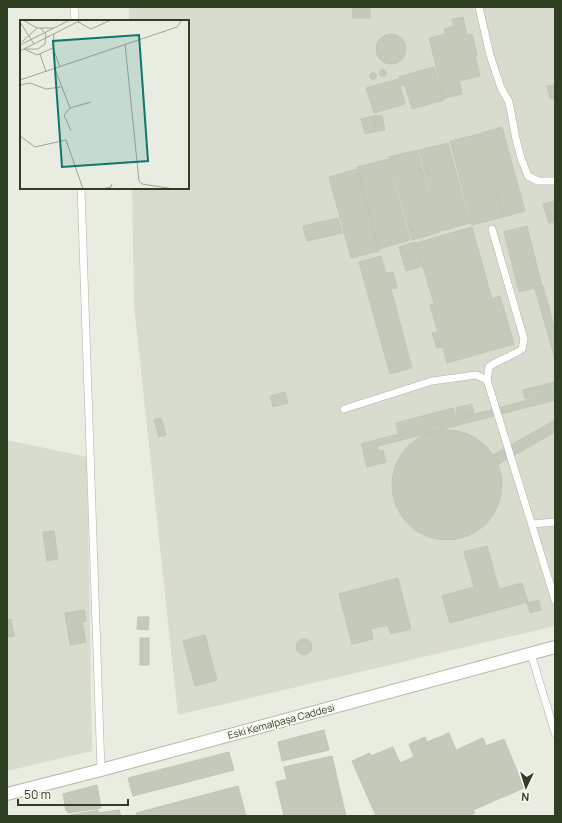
<svg xmlns="http://www.w3.org/2000/svg" width="562" height="823" font-family="Manrope,sans-serif">
  <style>
    .built { fill: #d8dccf }
    .building { fill: #c4cab9; stroke: #bfc6b3 }
    .lines { fill: none; stroke-linecap: round; stroke-linejoin: round }
    .lane-casing { stroke: #adb4a4; stroke-width: 8 }
    .secondary-casing { stroke: #b0bba2; stroke-width: 14 }
    .lane { stroke: #fff; stroke-width: 7 }
    .secondary { stroke: #fff; stroke-width: 12 }
    .labels { text-anchor: middle; dominant-baseline: central; stroke-width: 3.5; stroke-linejoin: round; paint-order: stroke }
    .street-label { font-size: 10px; fill: #2f3d21; stroke: #f7f8f2 }
    .inset-road { fill: none; stroke: #9ea694; stroke-width: 1 }
    .view { fill: #0f766e; fill-opacity: 0.15; stroke: #0f766e; stroke-width: 2 }
    .inset-edge { fill: none; stroke: #2f3d21; stroke-width: 2 }
  </style>
  <rect width="100%" height="100%" fill="#e8ece1"/>
  <g class="built">
    <polygon points="129,7 555,7 555,626 178,715 134,305 132,188 188,188 188,21 129,21"/>
    <polygon points="7,440 87,457 92,751 7,771"/>
  </g>
  <g class="building">
    <polygon points="353,7 370,7 370,18 352,18"/>
    <polygon points="463,17 467,35 472,34 477,55 475,56 480,76 459,81 462,94 444,98 429,38 445,34 444,29 454,26 452,19"/>
    <circle cx="391" cy="49" r="15"/>
    <polygon points="434,67 444,100 412,109 405,85 401,86 399,77"/>
    <circle cx="383" cy="73" r="3.5"/>
    <circle cx="373" cy="76" r="3.5"/>
    <polygon points="398,79 405,104 374,113 366,88"/>
    <polygon points="555,85 555,98 550,99 547,86"/>
    <polygon points="382,115 385,130 377,131 374,116"/>
    <polygon points="373,116 377,131 365,134 361,119"/>
    <polygon points="502,127 525,211 504,217 481,133"/>
    <polygon points="480,134 503,217 472,225 450,141"/>
    <polygon points="448,143 470,223 441,231 419,150"/>
    <polygon points="417,150 440,232 412,240 389,157"/>
    <polygon points="388,159 410,240 379,249 357,167"/>
    <polygon points="357,169 379,251 351,258 329,177"/>
    <polygon points="555,201 555,222 549,223 543,204"/>
    <polygon points="338,218 342,233 307,241 303,226"/>
    <polygon points="527,226 542,286 519,292 504,232"/>
    <polygon points="472,227 492,299 500,296 514,344 447,363 443,347 437,348 432,333 438,332 430,305 434,304 416,243"/>
    <polygon points="415,242 422,266 406,271 399,247"/>
    <polygon points="381,256 386,273 393,272 397,288 391,289 412,368 390,374 359,262"/>
    <polygon points="543,286 555,330 555,359 535,289"/>
    <polygon points="555,382 555,392 525,399 523,390"/>
    <polygon points="285,392 288,403 273,407 270,396"/>
    <polygon points="555,393 555,400 363,450 361,444"/>
    <polygon points="472,404 474,414 457,418 456,408"/>
    <polygon points="453,408 456,418 398,433 396,423"/>
    <polygon points="161,418 166,435 159,437 154,420"/>
    <polygon points="555,420 555,432 499,464 493,455"/>
    <circle cx="447" cy="485" r="55"/>
    <polygon points="377,447 379,451 383,450 386,462 367,467 363,451"/>
    <polygon points="54,531 58,559 47,561 43,532"/>
    <polygon points="487,546 499,589 522,583 528,602 450,623 442,596 474,587 464,552"/>
    <polygon points="398,578 411,629 391,634 388,625 371,629 373,639 352,644 339,594"/>
    <polygon points="539,600 541,610 530,613 527,603"/>
    <polygon points="84,610 86,621 82,622 86,642 70,645 65,613"/>
    <polygon points="138,617 149,617 148,630 137,629"/>
    <polygon points="11,619 14,636 7,637 7,620"/>
    <polygon points="205,635 217,680 195,686 183,641"/>
    <rect x="140" y="638" width="9" height="27"/>
    <circle cx="304" cy="647" r="8"/>
    <polygon points="324,730 329,750 282,761 278,742"/>
    <polygon points="449,733 456,750 483,738 486,746 504,739 524,788 473,810 475,813 467,816 376,816 352,761 370,753 371,756 393,747 400,763 414,757 409,744 425,737 427,742"/>
    <polygon points="229,752 234,770 133,796 128,778"/>
    <polygon points="332,756 346,816 284,816 276,782 287,779 284,767"/>
    <polygon points="97,785 101,808 68,813 68,811 66,811 63,794"/>
    <polygon points="238,786 246,816 137,816 136,813"/>
    <polygon points="98,810 98,813 119,810 121,816 66,816"/>
  </g>
  <g class="lines">
    <g class="lane-casing">
      <g id="lane">
        <polyline points="74,7 75,21"/>
        <polyline points="479,7 490,55 501,88 509,102 516,139 521,158 528,176 538,181 555,181"/>
        <polyline points="81,188 101,770"/>
        <path d="M487 380 489 367C499 359 511 357 522 349L524 339 492 229"/>
        <polyline points="344,409 432,381 476,375 487,380 555,600"/>
        <polyline points="533,524 555,522"/>
        <polyline points="531,654 555,733"/>
      </g>
    </g>
    <g class="secondary-casing">
      <polyline id="secondary" points="7,794 101,770 555,647"/>
    </g>
    <use href="#lane" class="lane"/>
    <use href="#secondary" class="secondary"/>
  </g>
  <g class="labels">
    <g class="street-label">
      <text transform="translate(281 721) rotate(-15)">Eski Kemalpaşa Caddesi</text>
    </g>
  </g>
  <g transform="translate(20 20)">
    <rect width="169" height="169" fill="#e8ece1"/>
    <path class="inset-road" d="M3 0 17 8H34M0 2 14 24M58 2 71 9 91 0M2 22 17 8M105 24 119 161 122 164 154 169M0 25 50 0M33 28 40 47M4 29 17 35 33 28 34 14M5 29H18L25 24 26 14 20 8M0 31 61 0M20 34 26 52M35 49 50 88 71 82M0 60 157 7 162 0M0 65 10 63 26 69 41 67M50 88 44 95 51 111M0 116 15 127 46 120 63 169M82 169 91 167 92 164"/>
    <path class="view" d="M119 15 128 141 42 147 33 21Z"/>
    <rect width="169" height="169" class="inset-edge"/>
  </g>
  <rect width="562" height="823" fill="none" stroke="#2f3d21" stroke-width="16"/>
  <g transform="translate(526 787) rotate(184)" stroke="#f7f8f2" stroke-width="3" paint-order="stroke">
  <path d="M0-3L7 15L0 10L-7 15Z" fill="#2f3d21"/>
  <text y="-6" font-size="11" font-weight="bold" text-anchor="middle" fill="#2f3d21">N</text>
  </g>
  <path d="M18 799v6h110v-6" fill="none" stroke="#2f3d21" stroke-width="2"/>
  <text x="24" y="799" font-size="12" fill="#2f3d21" stroke="#f7f8f2" stroke-width="3" paint-order="stroke">50 m</text>
</svg>
